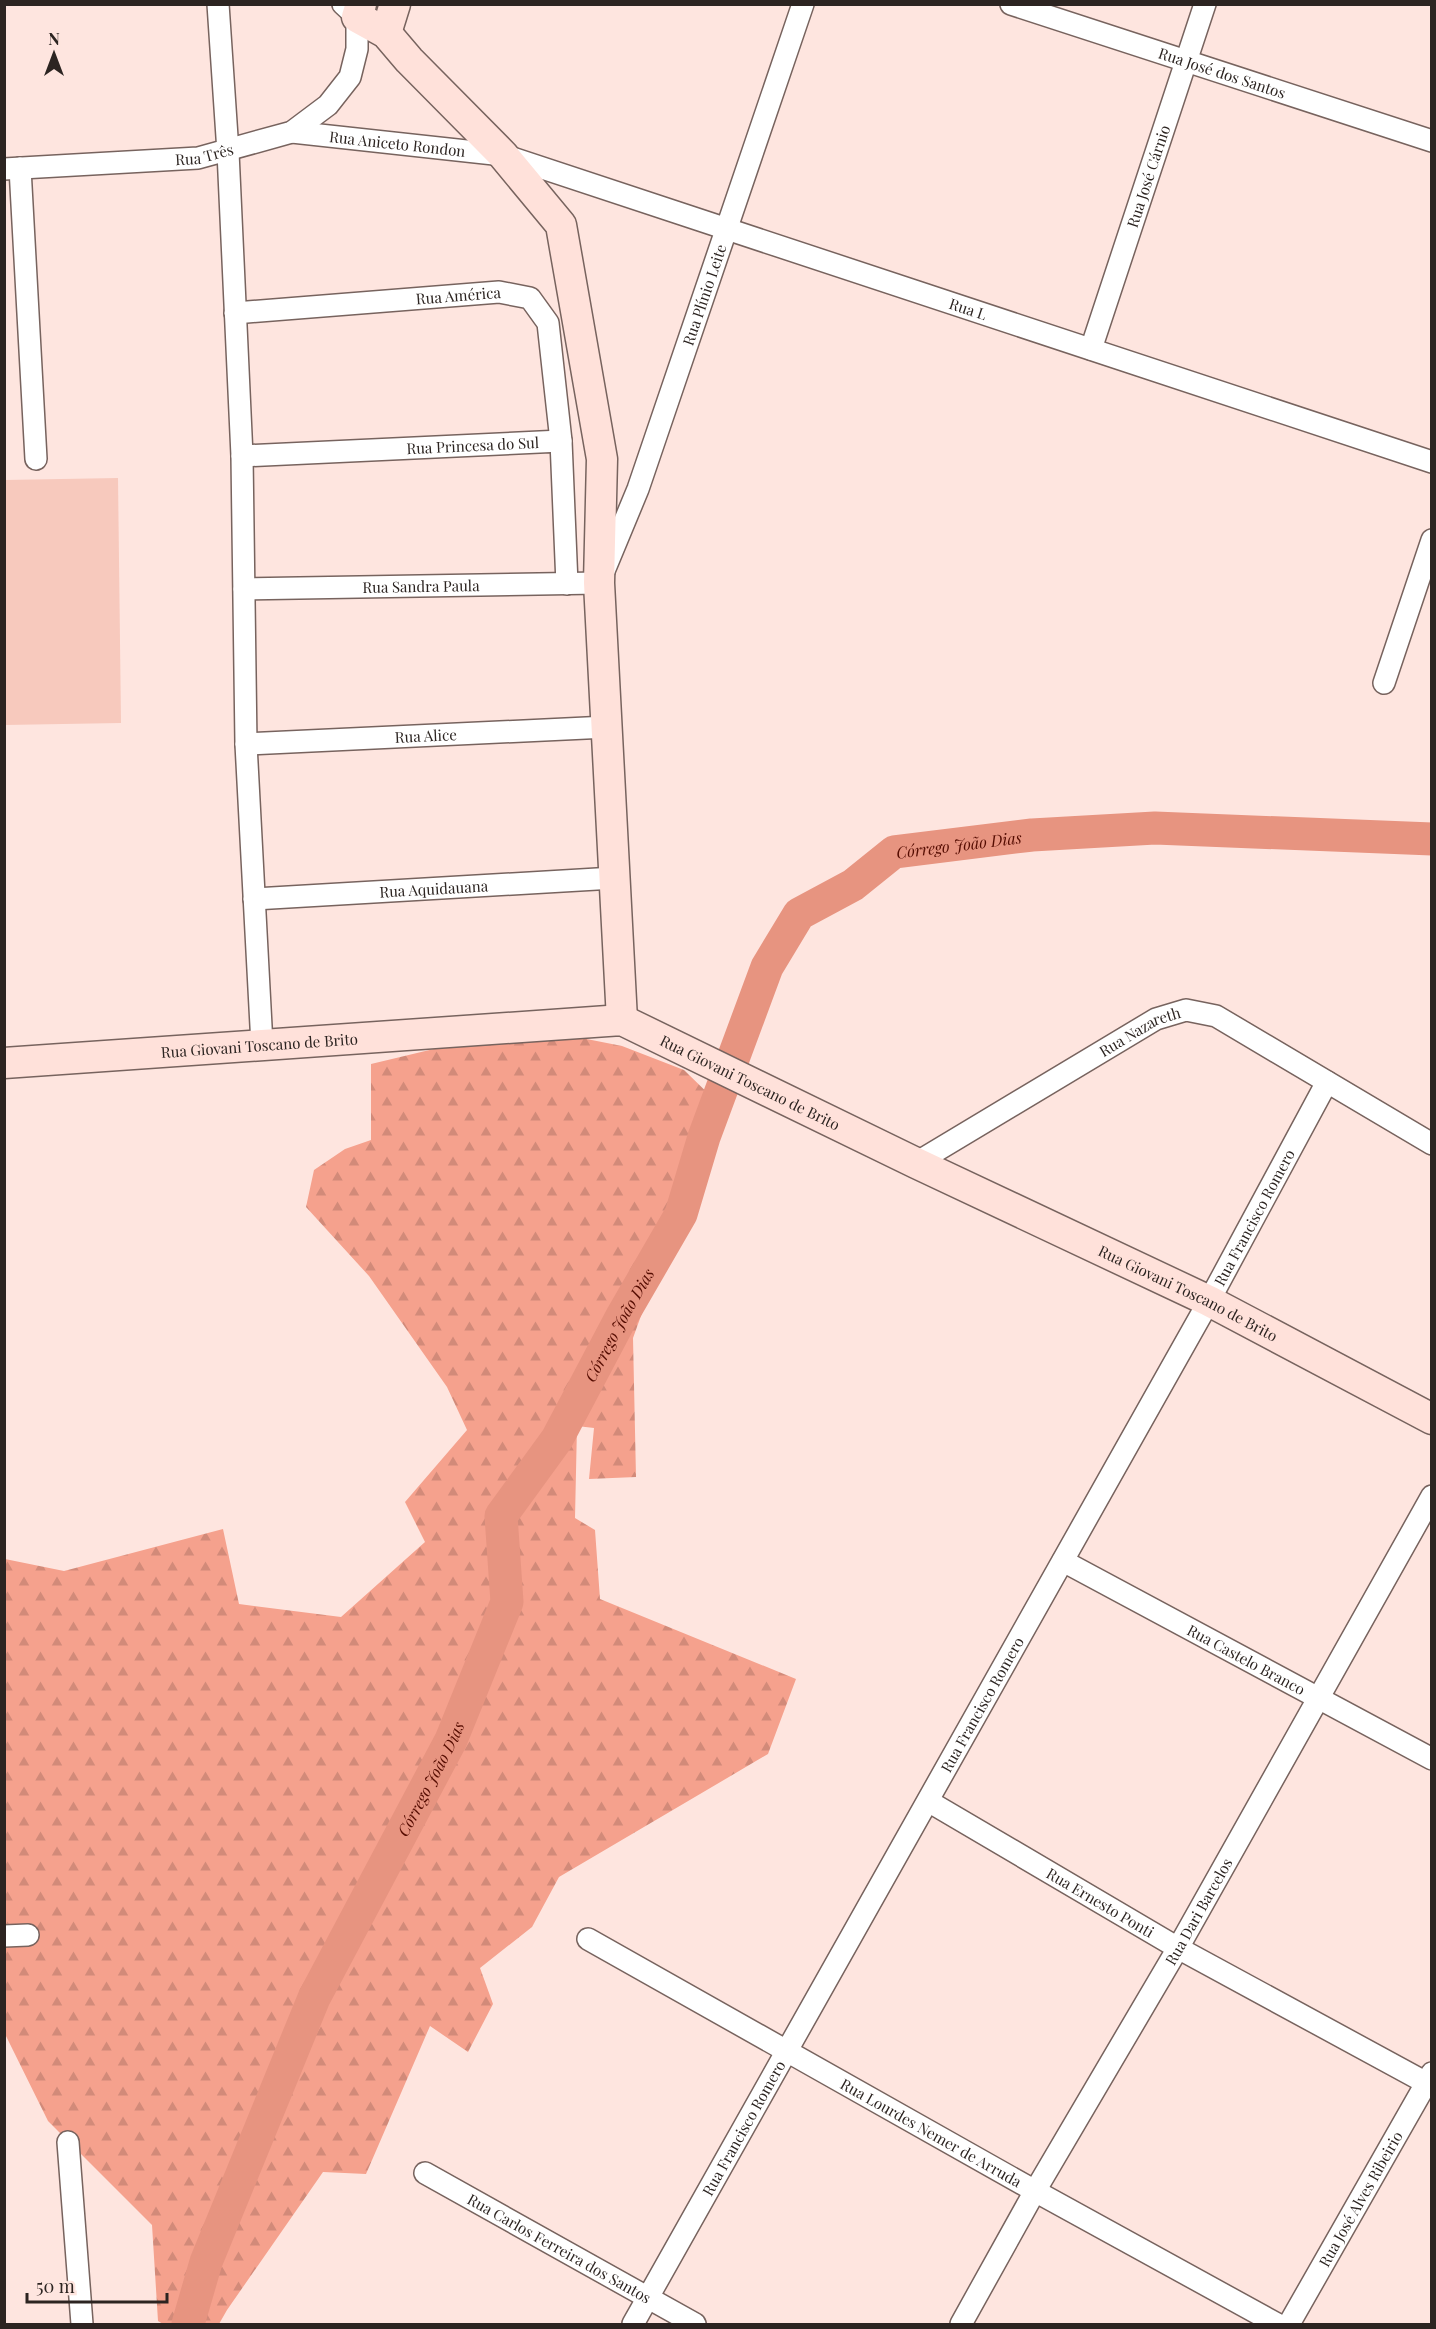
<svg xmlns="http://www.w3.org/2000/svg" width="1436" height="2329" font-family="'Playfair Display',serif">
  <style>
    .forest { fill: url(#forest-firs) }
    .garden { fill: #f7c9bd }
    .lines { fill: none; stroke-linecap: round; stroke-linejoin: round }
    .river { stroke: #e79480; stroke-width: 33 }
    .street-casing { stroke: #77635e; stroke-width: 24 }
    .secondary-casing { stroke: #77635e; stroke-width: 33 }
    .street { stroke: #fff; stroke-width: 21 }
    .secondary { stroke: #ffe1da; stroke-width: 30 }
    .labels { text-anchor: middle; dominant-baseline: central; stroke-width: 6; stroke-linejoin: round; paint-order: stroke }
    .street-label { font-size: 15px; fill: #2c2421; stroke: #fee5df }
    .water-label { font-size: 16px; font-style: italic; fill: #550c00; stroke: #fee5df }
  </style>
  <defs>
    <pattern id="forest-firs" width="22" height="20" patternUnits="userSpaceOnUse" patternTransform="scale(1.5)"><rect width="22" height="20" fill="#f5a18d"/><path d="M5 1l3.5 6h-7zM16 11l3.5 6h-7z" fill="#d28a79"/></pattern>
  </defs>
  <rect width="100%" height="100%" fill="#fee5df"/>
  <polygon class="forest" points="526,1027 622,1046 684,1070 720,1105 717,1136 701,1190 655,1277 633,1338 636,1477 589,1479 594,1428 577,1426 575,1518 595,1530 600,1599 796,1679 768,1754 559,1877 532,1927 480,1968 493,2004 468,2052 430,2026 366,2174 323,2172 227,2310 219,2324 163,2324 158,2321 152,2225 48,2121 5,2034 5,1559 64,1571 223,1529 239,1604 341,1617 425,1542 405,1502 467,1430 447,1387 369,1276 306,1207 314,1170 345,1149 371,1140 371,1064"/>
  <polygon class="garden" points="118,478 121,723 5,725 5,480"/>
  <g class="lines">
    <path class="river" id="s1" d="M188 2324 206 2262 314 1998 451 1740 507 1602 501 1516 557 1439 622 1316 681 1214 704 1137 767 967 799 914 853 885 894 852 1032 835 1155 828 1432 839"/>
    <g class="street-casing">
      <g id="street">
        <polyline points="218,4 228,152 242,456 246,744 262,1045"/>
        <path id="s2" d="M1011 4 1432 141"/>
        <path id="s3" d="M292 132 503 155 1432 462"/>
        <polyline points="20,168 36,459"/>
        <path id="s4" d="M4 169 198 158 292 132 328 105 350 77 357 49V17L343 4"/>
        <path id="s5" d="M235 313 499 292 530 298 548 323 561 441"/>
        <path id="s6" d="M1091 349 1205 4"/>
        <path id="s7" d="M242 456 561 441 567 584"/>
        <path id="s8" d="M244 589 599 583 638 489 803 4"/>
        <polyline points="1384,683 1432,540"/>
        <path id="s9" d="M246 744 607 727"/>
        <path id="s10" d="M254 899 614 878"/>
        <path id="s11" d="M916 1163 1156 1019 1186 1010 1216 1016 1432 1144"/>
        <path id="s12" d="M1063 1561 1432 1759"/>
        <path id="s13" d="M928 1801 1178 1948 1432 2086"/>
        <polyline points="4,1936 28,1935"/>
        <path id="s14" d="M588 1939 1035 2191 1277 2324"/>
        <polyline points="68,2142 82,2324"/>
        <path id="s15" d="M425 2173 695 2324"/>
        <path id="s16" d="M633 2324 1209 1301 1327 1082"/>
        <path id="s17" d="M961 2324 1035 2191 1178 1948 1432 1496"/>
        <path id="s18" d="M1289 2324 1432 2073"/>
      </g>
    </g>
    <g class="secondary-casing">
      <g id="secondary">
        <polyline points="361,4 357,17 386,33 409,60 503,155 561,225 602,459 599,583 622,1020"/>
        <polyline points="386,33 395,4"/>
        <path id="s19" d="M4 1063 622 1020 916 1163 1209 1301 1432 1419"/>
      </g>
    </g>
    <use href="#street" class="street"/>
    <use href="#secondary" class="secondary"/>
  </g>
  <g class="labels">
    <g class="street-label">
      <text stroke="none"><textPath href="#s2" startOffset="222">Rua José dos Santos</textPath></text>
      <text stroke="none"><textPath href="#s3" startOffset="106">Rua Aniceto Rondon</textPath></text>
      <text stroke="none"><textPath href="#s4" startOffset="201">Rua Três</textPath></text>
      <text stroke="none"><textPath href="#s6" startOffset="182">Rua José Cárnio</textPath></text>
      <text stroke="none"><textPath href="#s8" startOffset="662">Rua Plínio Leite</textPath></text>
      <text stroke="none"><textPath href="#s5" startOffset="224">Rua América</textPath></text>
      <text stroke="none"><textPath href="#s3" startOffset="702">Rua L</textPath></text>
      <text stroke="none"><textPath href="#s7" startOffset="231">Rua Princesa do Sul</textPath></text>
      <text stroke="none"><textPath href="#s8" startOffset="177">Rua Sandra Paula</textPath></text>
      <text stroke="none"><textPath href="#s9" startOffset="180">Rua Alice</textPath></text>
      <text stroke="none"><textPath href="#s10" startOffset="180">Rua Aquidauana</textPath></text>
      <text stroke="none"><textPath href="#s11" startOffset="260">Rua Nazareth</textPath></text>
      <text stroke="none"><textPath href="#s19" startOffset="256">Rua Giovani Toscano de Brito</textPath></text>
      <text stroke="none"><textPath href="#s19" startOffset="762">Rua Giovani Toscano de Brito</textPath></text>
      <text stroke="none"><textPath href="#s16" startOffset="1269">Rua Francisco Romero</textPath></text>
      <text stroke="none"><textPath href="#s19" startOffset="1248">Rua Giovani Toscano de Brito</textPath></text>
      <text stroke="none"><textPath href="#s12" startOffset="208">Rua Castelo Branco</textPath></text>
      <text stroke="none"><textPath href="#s16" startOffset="711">Rua Francisco Romero</textPath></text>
      <text stroke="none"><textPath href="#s13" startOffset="200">Rua Ernesto Ponti</textPath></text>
      <text stroke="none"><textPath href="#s17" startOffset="476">Rua Dari Barcelos</textPath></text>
      <text stroke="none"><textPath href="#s16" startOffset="225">Rua Francisco Romero</textPath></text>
      <text stroke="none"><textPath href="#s14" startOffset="394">Rua Lourdes Nemer de Arruda</textPath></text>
      <text stroke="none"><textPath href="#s18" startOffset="144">Rua José Alves Ribeirio</textPath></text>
      <text stroke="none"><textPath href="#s15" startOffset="154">Rua Carlos Ferreira dos Santos</textPath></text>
    </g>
    <g class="water-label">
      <text stroke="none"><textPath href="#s1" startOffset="1732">Córrego João Dias</textPath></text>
      <text stroke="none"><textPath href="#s1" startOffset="1102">Córrego João Dias</textPath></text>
      <text stroke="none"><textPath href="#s1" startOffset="598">Córrego João Dias</textPath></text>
    </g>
  </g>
  <rect width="1436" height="2329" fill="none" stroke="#2c2421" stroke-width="12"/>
  <g transform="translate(54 54)" stroke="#fee5df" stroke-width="4.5" paint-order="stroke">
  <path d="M0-4.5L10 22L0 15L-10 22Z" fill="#2c2421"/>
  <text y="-9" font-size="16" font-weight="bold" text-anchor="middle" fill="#2c2421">N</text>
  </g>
  <path d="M27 2293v9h140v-9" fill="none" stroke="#2c2421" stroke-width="3"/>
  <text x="36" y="2293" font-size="18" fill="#2c2421" stroke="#fee5df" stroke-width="4.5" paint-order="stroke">50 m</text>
</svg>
